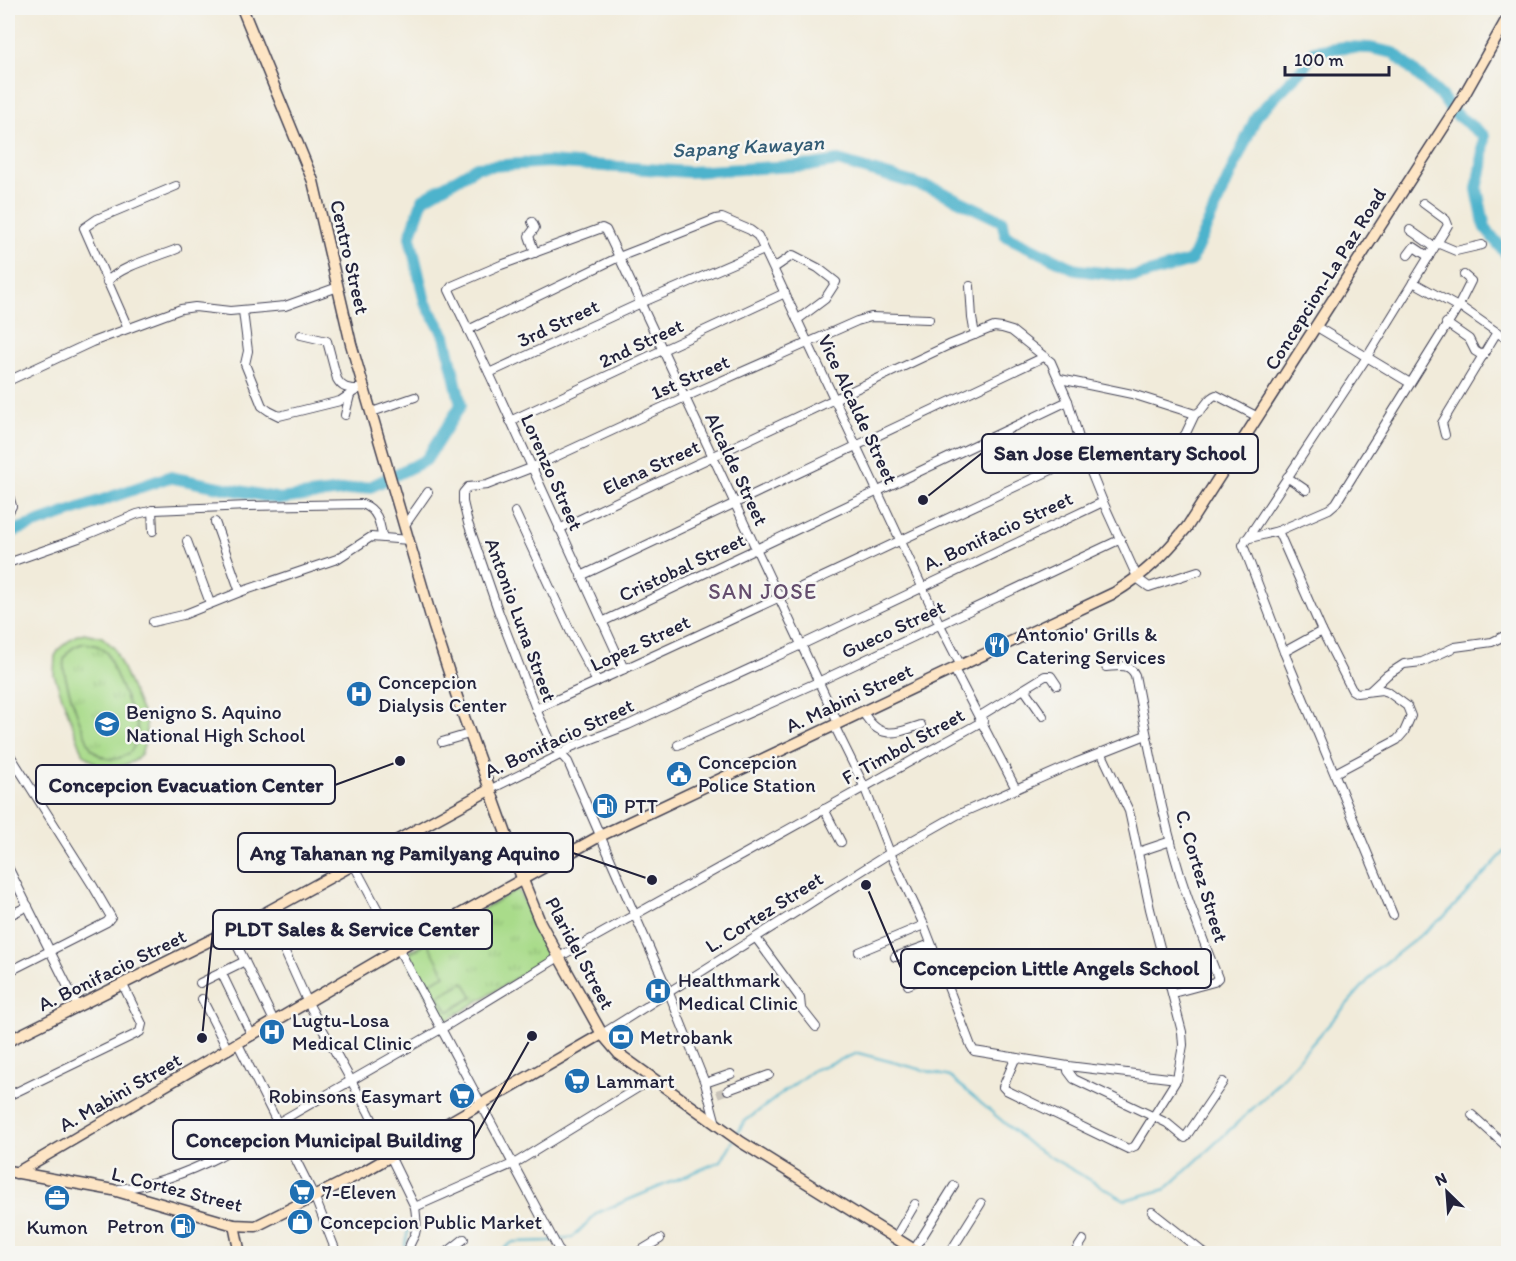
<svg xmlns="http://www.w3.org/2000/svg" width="1516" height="1261" font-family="Itim,sans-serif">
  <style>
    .grass { fill: url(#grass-tufts); stroke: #667e62; stroke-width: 1.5 }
    .pitch { fill: #a9db8a; stroke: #667e62; stroke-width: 1.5; fill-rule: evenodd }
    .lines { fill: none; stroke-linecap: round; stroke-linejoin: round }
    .stream { stroke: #4db3cc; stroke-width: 2 }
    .river { stroke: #4db3cc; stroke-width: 12 }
    .street-tunnel { stroke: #c8c3ba; stroke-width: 8; stroke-dasharray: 8 4; stroke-linecap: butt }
    .street-casing { stroke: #414053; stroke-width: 10 }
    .secondary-casing { stroke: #414053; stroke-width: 13 }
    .street { stroke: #fff; stroke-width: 8 }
    .secondary { stroke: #fde5c5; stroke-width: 10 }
    .labels { text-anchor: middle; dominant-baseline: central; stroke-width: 5; stroke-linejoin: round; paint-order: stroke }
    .street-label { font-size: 20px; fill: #22223b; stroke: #f6f6f2 }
    .poi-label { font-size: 20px; fill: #22223b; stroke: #f6f6f2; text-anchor: start }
    .water-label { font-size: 21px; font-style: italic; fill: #335c75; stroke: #f6f6f2 }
    .quarter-label { font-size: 22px; letter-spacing: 1.5px; fill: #644d6d; stroke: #f6f6f2 }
    .leader { fill: none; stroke: #22223b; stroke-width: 2 }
    .callout-dot { fill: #22223b; stroke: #f6f6f2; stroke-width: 2 }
    .callout { fill: #f6f6f2; stroke: #22223b; stroke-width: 2 }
    .callout-label { font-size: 21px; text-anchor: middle; font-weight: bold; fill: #22223b }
  </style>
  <defs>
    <pattern id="grass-tufts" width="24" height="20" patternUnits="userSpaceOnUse" patternTransform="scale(1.5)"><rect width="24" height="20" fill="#a9db8a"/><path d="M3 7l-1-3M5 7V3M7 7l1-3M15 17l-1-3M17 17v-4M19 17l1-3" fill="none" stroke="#91bc78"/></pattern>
  </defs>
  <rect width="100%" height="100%" fill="#f6f6f2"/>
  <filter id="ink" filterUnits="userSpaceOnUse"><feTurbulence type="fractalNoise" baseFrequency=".0167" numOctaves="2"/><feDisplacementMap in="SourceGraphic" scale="12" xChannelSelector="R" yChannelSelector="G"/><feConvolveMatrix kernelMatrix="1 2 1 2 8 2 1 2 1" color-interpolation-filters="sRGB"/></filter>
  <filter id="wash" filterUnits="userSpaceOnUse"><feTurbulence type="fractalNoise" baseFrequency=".008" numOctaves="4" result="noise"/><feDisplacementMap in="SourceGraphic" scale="24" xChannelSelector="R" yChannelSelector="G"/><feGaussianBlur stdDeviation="1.35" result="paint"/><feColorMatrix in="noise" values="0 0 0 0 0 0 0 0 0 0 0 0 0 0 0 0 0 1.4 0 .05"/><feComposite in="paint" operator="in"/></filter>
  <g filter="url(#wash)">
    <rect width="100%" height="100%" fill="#f1ebda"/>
    <g class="grass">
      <path d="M85 643 98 646 107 653 137 725C143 754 111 772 91 748 84 734 60 673 64 660 67 650 76 645 85 643Z"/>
      <polygon points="518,889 552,956 443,1023 404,954"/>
    </g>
    <g class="pitch">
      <path d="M84 633 102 637 114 648 146 722V739L141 754 134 761 115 769 97 765 83 753 54 675 55 656 60 648 75 636ZM85 643 98 646 107 653 137 725C143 754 111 772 91 748 84 734 60 673 64 660 67 650 76 645 85 643Z"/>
      <polygon points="428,943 445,975 426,985 409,954"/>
      <polygon points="464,982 473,997 448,1012 438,996"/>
    </g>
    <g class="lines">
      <g class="stream">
        <polyline points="737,1134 744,1122 813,1070 858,1053 950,1077 1033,1147 1125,1200 1166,1189 1265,1097 1379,968 1446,915 1508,848"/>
        <polyline points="405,1246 409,1225"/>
        <polyline points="496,1254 513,1242 549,1241 573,1237 597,1213 721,1161 733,1141"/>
      </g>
      <polyline class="river" points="8,533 169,477 280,499 370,487 426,460 461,405 445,336 425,302 410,237 423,199 477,167 548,162 689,172 813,165 838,161 937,190 1002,221 1006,236 1077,270 1135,277 1191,261 1257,115 1304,67 1314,51 1344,47 1370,48 1394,53 1441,96 1453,112 1484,136 1482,166 1477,189 1485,228 1508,256"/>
    </g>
  </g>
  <g filter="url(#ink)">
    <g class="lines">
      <polyline class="street-tunnel" points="717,1094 728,1090"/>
      <g class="street-casing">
        <g id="street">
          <polyline points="532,222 535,228 529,236 535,253"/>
          <polyline points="1410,230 1434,247"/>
          <polyline points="1437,243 1456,251 1482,245"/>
          <polyline points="1408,255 1414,247 1429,257"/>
          <polyline points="774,268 793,255 818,268 836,282 825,299 797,320"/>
          <path d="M107 282C120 266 158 257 177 249"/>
          <polyline points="1413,282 1458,307 1471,281 1464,275"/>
          <polyline points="970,286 972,318 975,335"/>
          <polyline points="243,311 248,351 245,364 262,406 269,411 279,416 340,401 358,389"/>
          <polyline points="1446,323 1469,339 1475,351 1483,356"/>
          <polyline points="1317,327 1410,383"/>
          <polyline points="128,328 84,228 97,219 176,186"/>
          <polyline points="468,330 619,257 716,219 722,218 750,230 758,236 940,625 961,666"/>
          <path d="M301 335 327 341 337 379C342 388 348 389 358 389"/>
          <polyline points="489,373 641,303 764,250"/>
          <path d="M1060 379 1132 394 1195 414C1205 411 1206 398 1216 395L1258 417"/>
          <polyline points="8,381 92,342 181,309 195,307 230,311 285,306 338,287"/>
          <polyline points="372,412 415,397"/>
          <polyline points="345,415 350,395"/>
          <polyline points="510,421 785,293"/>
          <polyline points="1445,435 1442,423 1497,332"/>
          <polyline points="1169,459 1186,433 1195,414"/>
          <polyline points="1287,477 1306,490"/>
          <polyline points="8,492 12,506 8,513"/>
          <polyline points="152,510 153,531"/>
          <polyline points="515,512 572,635 597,682"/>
          <polyline points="215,522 240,592"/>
          <polyline points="405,525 428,492"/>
          <polyline points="559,529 949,345 994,327 1002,328 1012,331 1051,362 1068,401 1084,455 1103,502 1138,579 1149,587 1198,571"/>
          <polyline points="1278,531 1322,631 1284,652"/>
          <polyline points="1246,539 1278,531 1329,509 1336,503 1458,307 1461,307 1508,340"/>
          <polyline points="187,541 210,603"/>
          <path d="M8 563 79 538 137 514 154 510 248 506 362 504C377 509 380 522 382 536"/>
          <polyline points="581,576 1044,357"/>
          <polyline points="153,622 183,615 240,592 337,559 371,537 409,540"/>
          <polyline points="602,622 1068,401"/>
          <polyline points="1322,631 1352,690 1357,693 1382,690 1388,692 1407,706 1411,716 1404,732 1397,740 1335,773"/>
          <path d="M1106 667C1119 666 1129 663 1135 675 1148 743 1161 812 1181 878 1192 912 1205 945 1218 978L1214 982 1173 993"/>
          <polyline points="624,669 489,373 449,290 452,286 501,265 602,228 606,230 619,257 838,723"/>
          <polyline points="954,669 1016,789"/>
          <polyline points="1024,689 1043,716"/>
          <polyline points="1370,691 1387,675 1404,664 1422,662 1455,647 1492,642 1508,634"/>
          <path d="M536 709C720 627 901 539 1084 455"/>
          <path d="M863 712C879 740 894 734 921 725"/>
          <polyline points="980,716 1045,676 1051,676 1057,685"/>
          <polyline points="834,725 864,786 890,853 924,925 971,1046 974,1051 1068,1066 1177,1079 1183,1045 1182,1032 1150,909 1129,811 1101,752"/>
          <polyline points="442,742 469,734"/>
          <polyline points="678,745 818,682 1121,539"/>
          <polyline points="8,752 93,886 111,917 107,922 8,972"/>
          <polyline points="489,790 562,754 571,747 628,725 801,645 1103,502"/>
          <polyline points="824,809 841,842"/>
          <polyline points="1138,852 1171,841"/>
          <polyline points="354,865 561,1254"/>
          <polyline points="8,867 78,1007"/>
          <path d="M267 912 308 1003 368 1111 415 1207C416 1216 418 1225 415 1234 412 1241 408 1245 408 1254"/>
          <polyline points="1393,915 1284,652 1243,545 1367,357 1444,232 1448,225 1446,220 1423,203"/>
          <polyline points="8,916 28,906"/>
          <polyline points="230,931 275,1023"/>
          <polyline points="756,938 800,998 801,1008 816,1027"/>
          <polyline points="859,952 924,925"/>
          <polyline points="895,957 931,944"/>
          <polyline points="221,972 252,1036"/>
          <polyline points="200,983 245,961"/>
          <polyline points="908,985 941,971"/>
          <polyline points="202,999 228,1050"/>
          <polyline points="602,1034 890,853 957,815 1075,763 1146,735"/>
          <polyline points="238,1044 315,1198 337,1254"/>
          <polyline points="1015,1059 1003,1087 1006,1090 1128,1149 1135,1146 1177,1079"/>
          <polyline points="1068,1066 1068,1071 1074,1079 1167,1123 1185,1138 1223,1082"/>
          <polyline points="705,1083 731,1074"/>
          <polyline points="728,1090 769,1075"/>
          <polyline points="8,1096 140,1032 142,1024 123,985"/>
          <polyline points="1472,1115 1505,1145 1508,1145"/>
          <polyline points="716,1124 705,1083 669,993 568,762 552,745 536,709 499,613 468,523 463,502 463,493 468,487 487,485 531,468 685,397 857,321 871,317 929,319"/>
          <path d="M119 1189C155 1185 187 1173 220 1156L441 1029 559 957 983 721"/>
          <polyline points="415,1207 517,1162 652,1079"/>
          <polyline points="1152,1212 1205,1254"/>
          <polyline points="895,1238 915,1204"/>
          <polyline points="914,1250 954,1186"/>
          <polyline points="445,1254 464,1239"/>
          <polyline points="635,1254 660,1239"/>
          <polyline points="949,1254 981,1203"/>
          <polyline points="1074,1254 1083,1240"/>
        </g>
      </g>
      <g class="secondary-casing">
        <g id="secondary">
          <polyline points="242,8 313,181 351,344 434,627 460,706 522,878 540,922 559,957 602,1034 619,1054 741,1142 921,1254"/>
          <polyline points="8,1041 267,912 489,790"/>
          <polyline points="8,1171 113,1190 234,1225 256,1226 365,1171 602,1034"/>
          <path d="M16 1173 398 949 600 836 1114 593C1145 574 1164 555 1187 527L1463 97 1508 17"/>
          <polyline points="234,1225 240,1254"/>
        </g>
      </g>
      <use href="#street" class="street"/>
      <use href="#secondary" class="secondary"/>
    </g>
  </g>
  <defs>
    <g id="restaurant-disc" transform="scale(1.35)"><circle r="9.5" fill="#1f6fb2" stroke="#f6f6f2"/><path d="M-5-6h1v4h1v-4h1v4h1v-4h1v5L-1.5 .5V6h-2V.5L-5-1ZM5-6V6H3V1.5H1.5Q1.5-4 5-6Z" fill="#fff"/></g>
    <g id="hospital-disc" transform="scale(1.35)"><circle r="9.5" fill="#1f6fb2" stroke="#f6f6f2"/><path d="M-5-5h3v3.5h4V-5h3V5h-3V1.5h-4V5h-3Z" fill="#fff"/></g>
    <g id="school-disc" transform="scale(1.35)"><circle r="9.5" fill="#1f6fb2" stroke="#f6f6f2"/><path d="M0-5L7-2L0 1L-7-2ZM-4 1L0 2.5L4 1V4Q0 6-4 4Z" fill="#fff"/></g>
    <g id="civic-disc" transform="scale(1.35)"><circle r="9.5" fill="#1f6fb2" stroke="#f6f6f2"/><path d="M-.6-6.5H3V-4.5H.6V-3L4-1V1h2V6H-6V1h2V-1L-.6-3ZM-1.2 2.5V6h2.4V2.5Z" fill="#fff"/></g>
    <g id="fuel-disc" transform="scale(1.35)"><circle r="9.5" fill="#1f6fb2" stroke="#f6f6f2"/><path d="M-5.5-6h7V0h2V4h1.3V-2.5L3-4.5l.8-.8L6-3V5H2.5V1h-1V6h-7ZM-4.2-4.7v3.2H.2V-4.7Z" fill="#fff"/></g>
    <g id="bank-disc" transform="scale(1.35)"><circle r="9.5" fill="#1f6fb2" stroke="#f6f6f2"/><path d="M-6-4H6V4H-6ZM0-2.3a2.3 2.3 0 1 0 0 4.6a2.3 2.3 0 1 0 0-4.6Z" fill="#fff"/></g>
    <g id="supermarket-disc" transform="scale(1.35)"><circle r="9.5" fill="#1f6fb2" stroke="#f6f6f2"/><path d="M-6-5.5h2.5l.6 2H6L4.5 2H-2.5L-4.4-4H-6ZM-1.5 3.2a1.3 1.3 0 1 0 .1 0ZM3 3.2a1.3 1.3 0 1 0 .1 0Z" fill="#fff"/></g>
    <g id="office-disc" transform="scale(1.35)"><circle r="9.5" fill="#1f6fb2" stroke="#f6f6f2"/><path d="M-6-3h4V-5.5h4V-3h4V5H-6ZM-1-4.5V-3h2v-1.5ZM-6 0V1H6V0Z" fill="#fff"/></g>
    <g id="shop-disc" transform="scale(1.35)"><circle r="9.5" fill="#1f6fb2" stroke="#f6f6f2"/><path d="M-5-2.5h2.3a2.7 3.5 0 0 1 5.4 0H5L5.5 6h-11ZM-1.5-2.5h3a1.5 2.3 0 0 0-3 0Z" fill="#fff"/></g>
  </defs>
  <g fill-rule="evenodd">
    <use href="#restaurant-disc" x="997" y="645"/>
    <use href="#hospital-disc" x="359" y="694"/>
    <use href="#school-disc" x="107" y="724"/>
    <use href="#civic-disc" x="679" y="774"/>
    <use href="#fuel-disc" x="605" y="806"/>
    <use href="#hospital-disc" x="658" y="991"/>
    <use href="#hospital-disc" x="272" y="1032"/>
    <use href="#bank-disc" x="621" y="1037"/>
    <use href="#supermarket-disc" x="577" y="1081"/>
    <use href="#supermarket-disc" x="462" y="1096"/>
    <use href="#supermarket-disc" x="302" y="1192"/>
    <use href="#office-disc" x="57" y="1198"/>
    <use href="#shop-disc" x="300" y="1222"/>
    <use href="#fuel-disc" x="183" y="1226"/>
  </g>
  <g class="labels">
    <g class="street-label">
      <text transform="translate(350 257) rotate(77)">Centro Street</text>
      <text transform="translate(1325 279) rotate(-58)">Concepcion-La Paz Road</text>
      <text transform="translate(558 323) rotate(-25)">3rd Street</text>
      <text transform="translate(641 343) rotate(-25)">2nd Street</text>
      <text transform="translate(690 377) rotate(-24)">1st Street</text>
      <text transform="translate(858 409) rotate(65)">Vice Alcalde Street</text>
      <text transform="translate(651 467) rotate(-25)">Elena Street</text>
      <text transform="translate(737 469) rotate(65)">Alcalde Street</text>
      <text transform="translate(552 472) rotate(66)">Lorenzo Street</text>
      <text transform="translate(998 531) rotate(-25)">A. Bonifacio Street</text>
      <text transform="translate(682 567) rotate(-25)">Cristobal Street</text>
      <text transform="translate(521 620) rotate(70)">Antonio Luna Street</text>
      <text transform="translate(893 629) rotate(-25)">Gueco Street</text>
      <text transform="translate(640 643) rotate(-25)">Lopez Street</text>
      <text transform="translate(849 698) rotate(-25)">A. Mabini Street</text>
      <text transform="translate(559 738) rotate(-25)">A. Bonifacio Street</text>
      <text transform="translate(903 746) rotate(-29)">F. Timbol Street</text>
      <text transform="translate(1202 876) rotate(73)">C. Cortez Street</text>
      <text transform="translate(764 912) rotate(-32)">L. Cortez Street</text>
      <text transform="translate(580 953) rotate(62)">Plaridel Street</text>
      <text transform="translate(112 970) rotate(-26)">A. Bonifacio Street</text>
      <text transform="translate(120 1092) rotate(-30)">A. Mabini Street</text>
      <text transform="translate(177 1189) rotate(14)">L. Cortez Street</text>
    </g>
    <g class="poi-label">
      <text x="1016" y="634">Antonio' Grills &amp;<tspan x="1016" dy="23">Catering Services</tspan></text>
      <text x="378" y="682">Concepcion<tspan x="378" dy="23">Dialysis Center</tspan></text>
      <text x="126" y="712">Benigno S. Aquino<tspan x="126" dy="23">National High School</tspan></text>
      <text x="698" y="762">Concepcion<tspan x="698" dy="23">Police Station</tspan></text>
      <text x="624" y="806">PTT</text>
      <text x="678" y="980">Healthmark<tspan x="678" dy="23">Medical Clinic</tspan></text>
      <text x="292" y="1020">Lugtu-Losa<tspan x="292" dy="23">Medical Clinic</tspan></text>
      <text x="640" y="1037">Metrobank</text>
      <text x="596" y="1081">Lammart</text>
      <text x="442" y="1096" text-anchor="end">Robinsons Easymart</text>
      <text x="322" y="1192">7-Eleven</text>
      <text x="320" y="1222">Concepcion Public Market</text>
      <text x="164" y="1226" text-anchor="end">Petron</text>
      <text x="57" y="1227" text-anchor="middle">Kumon</text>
    </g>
    <g class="water-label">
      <text transform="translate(748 146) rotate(-3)">Sapang Kawayan</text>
    </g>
    <g class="quarter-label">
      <text x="763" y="591">SAN JOSE</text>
    </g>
  </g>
  <path class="leader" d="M923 500L982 453M400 761L335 785M652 880L573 853M202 1038L213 929M866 885L901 968M532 1036L474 1139"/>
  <g class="callout-dot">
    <circle cx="923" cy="500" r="6"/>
    <circle cx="400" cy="761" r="6"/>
    <circle cx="652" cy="880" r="6"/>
    <circle cx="202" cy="1038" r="6"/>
    <circle cx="866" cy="885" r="6"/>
    <circle cx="532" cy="1036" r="6"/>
  </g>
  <g class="callout">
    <rect x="982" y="434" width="276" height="39" rx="6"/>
    <rect x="36" y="765" width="299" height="39" rx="6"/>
    <rect x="238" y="833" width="335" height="39" rx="6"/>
    <rect x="213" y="910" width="279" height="39" rx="6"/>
    <rect x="901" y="949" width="310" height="39" rx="6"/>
    <rect x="173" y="1120" width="301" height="39" rx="6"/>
  </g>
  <g class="callout-label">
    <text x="1120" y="460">San Jose Elementary School</text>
    <text x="186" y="792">Concepcion Evacuation Center</text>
    <text x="405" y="860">Ang Tahanan ng Pamilyang Aquino</text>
    <text x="352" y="936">PLDT Sales &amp; Service Center</text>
    <text x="1056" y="975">Concepcion Little Angels School</text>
    <text x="324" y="1147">Concepcion Municipal Building</text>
  </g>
  <rect width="1516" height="1261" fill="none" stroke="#f6f6f2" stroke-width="30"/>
  <g transform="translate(1447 1192) rotate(335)" stroke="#f6f6f2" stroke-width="4.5" paint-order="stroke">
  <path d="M0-4.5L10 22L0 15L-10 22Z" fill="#22223b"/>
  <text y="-9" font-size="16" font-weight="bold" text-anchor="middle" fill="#22223b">N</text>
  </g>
  <path d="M1285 66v9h104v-9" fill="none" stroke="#22223b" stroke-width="3"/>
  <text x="1294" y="66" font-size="18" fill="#22223b" stroke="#f6f6f2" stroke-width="4.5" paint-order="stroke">100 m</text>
</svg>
